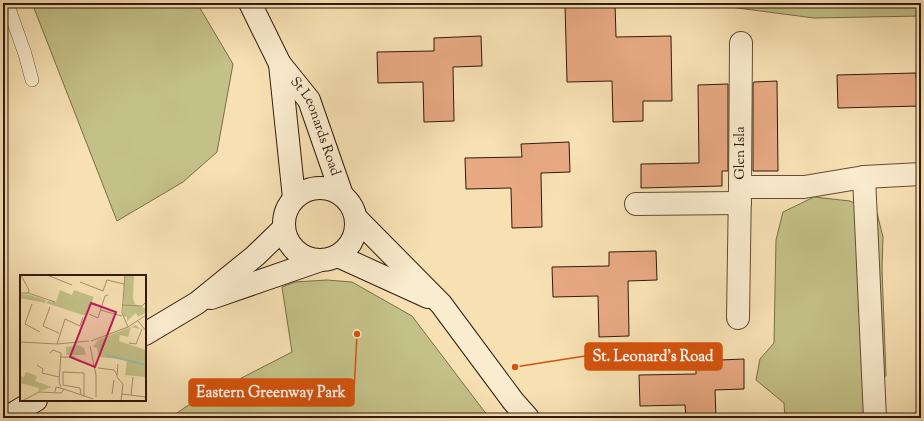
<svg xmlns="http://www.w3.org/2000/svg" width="924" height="421" font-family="'Sorts Mill Goudy',serif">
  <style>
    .green { fill: #c4c188; stroke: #7a6e4a }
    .building { fill: #e8a983; stroke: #311a0d }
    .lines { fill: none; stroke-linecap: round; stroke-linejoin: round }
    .lane-casing { stroke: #624c36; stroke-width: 14 }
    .street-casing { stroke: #624c36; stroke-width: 24 }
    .secondary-casing { stroke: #311a0d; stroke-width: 24 }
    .lane { stroke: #faecce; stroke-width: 13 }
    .street { stroke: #faecce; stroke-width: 22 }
    .secondary { stroke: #faecce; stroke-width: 22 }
    .labels { text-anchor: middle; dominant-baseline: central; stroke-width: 4; stroke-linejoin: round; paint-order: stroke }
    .street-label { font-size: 14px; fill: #311a0d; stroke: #faecce }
    .inset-river { fill: none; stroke: #9ebea6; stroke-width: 2 }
    .inset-road { fill: none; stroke: #a89171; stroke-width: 1 }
    .view { fill: #c2185b; fill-opacity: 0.15; stroke: #c2185b; stroke-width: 2 }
    .inset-edge { fill: none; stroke: #311a0d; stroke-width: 2 }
    .leader { fill: none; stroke: #d6530c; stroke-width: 1.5 }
    .callout-dot { fill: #d6530c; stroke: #faecce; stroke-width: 1.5 }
    .callout { fill: #d6530c; stroke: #d6530c; stroke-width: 1.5 }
    .callout-label { font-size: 15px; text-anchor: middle; font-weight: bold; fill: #fff }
  </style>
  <rect width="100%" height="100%" fill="#f7e1b3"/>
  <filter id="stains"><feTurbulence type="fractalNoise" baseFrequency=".005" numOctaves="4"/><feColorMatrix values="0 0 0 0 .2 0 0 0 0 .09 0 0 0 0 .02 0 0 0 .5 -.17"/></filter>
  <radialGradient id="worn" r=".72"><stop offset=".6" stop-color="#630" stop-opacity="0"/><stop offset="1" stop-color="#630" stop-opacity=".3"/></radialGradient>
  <g class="green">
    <polygon points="32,3 197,3 233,64 217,152 183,182 117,221"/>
    <polygon points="699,3 921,3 921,16 814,18"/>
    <polygon points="814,197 850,201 877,213 883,237 882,269 886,376 865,379 864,418 785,418 784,403 756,380 760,359 774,343 776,240 783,212"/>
    <polygon points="327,280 352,282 412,316 484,411 491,418 170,418 187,406 292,352 282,287 295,282"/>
  </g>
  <g class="building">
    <polygon points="565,3 615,3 616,37 671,36 672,101 643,101 643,121 613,122 612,81 567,82"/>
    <polygon points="481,36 482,66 453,67 454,121 424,122 423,82 378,83 377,52 434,51 434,38"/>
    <polygon points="916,73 916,78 921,78 921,106 838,108 837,75"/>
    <polygon points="777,81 778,171 753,171 753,84 754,82"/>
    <polygon points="728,84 728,171 722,171 722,186 641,188 641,164 699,163 698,85"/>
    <polygon points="569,142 570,172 541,173 542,227 512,228 511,188 466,189 465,158 522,157 521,144"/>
    <polygon points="656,251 657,280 628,281 629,336 599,337 598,296 553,297 552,267 609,266 609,252"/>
    <polygon points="744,359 744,389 715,390 716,418 686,418 685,405 640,406 639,375 696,374 696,361"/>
  </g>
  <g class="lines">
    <g class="lane-casing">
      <polyline id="lane" points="7,3 25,54 32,80"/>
    </g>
    <g class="street-casing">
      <g id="street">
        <polyline points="741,43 740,187 804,187 864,177 921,174"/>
        <polyline points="864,177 875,418"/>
        <polyline points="636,204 740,203"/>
        <polyline points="738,318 740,187"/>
      </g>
    </g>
    <g class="secondary-casing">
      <g id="secondary">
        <path id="s1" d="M250 3 280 64 309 100 342 195"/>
        <polyline points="280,64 294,198"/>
        <circle cx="320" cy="224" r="36"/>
        <polyline points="356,218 441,304 513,401 528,418"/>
        <polyline points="338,256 428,297"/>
        <polyline points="211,298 318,261"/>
        <polyline points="145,334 197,303 255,256 283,229"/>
        <polyline points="6,418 36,400"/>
      </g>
    </g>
    <use href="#lane" class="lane"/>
    <use href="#street" class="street"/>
    <use href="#secondary" class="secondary"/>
  </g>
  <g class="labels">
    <g class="street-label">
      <text stroke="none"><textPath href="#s1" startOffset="141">St Leonards Road</textPath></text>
      <text transform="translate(741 153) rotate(-90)">Glen Isla</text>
    </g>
  </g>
  <g transform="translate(20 275)">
    <rect width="126" height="126" fill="#f7e1b3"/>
    <path d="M104 0H114L113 23 115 29 126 34 125 38 118 42 116 38 107 46V42L103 41ZM40 15 52 20 54 15 74 22 66 41 26 28 0 23V19L10 20 25 25 26 28 28 26 36 27ZM116 50 120 54 111 52 108 62 100 60 99 66 126 75V102L105 100 107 85 79 82 77 73 73 72 78 65ZM59 70 64 73 66 80H46V72ZM6 97 17 101 15 106 32 112 18 117 19 113 0 108V101L4 102Z" fill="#c4c188"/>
    <path class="inset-river" d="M86 80 126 90"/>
    <path class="inset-road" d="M1 0 9 15 8 18M27 0 52 10M105 0 102 38 108 52M60 7 83 16 87 5 104 9M0 18H8L35 27M12 29 5 49 20 57M102 30 122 31 126 27M30 32 23 51 39 58M80 35 102 41M69 39 78 43 85 21 88 20M118 46 126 56M71 66 108 52 126 40M0 67 37 69 69 66M109 68 116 69 122 54M37 69 45 44 60 51 63 42M70 71 76 100V122M30 78 33 75 41 78 39 107 41 112M40 82H55M98 89 97 102 103 109 101 126M17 90 23 94 22 98 39 102M78 93 94 95 97 100M44 114 73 124M92 119 94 105M102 119 126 122M61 120 60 113 43 110V97L64 98V122M111 120 113 102M2 126 19 117 41 118 44 114 36 112 35 117"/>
    <path class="view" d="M71 28 96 37 75 92 50 82Z"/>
    <rect width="126" height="126" class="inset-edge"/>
  </g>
  <path class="leader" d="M515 367L585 356M357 334L354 392"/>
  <g class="callout-dot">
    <circle cx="515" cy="367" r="4"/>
    <circle cx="357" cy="334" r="4"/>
  </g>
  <g class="callout">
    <rect x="585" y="343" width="137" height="27" rx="4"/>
    <rect x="189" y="379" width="165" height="27" rx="4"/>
  </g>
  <g class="callout-label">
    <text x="653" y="361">St. Leonard's Road</text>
    <text x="271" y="397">Eastern Greenway Park</text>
  </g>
  <rect width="924" height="421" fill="none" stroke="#f7e1b3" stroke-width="16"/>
  <rect x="4" y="4" width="916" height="413" fill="none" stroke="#311a0d" stroke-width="2"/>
  <rect x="8" y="8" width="908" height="405" fill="none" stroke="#311a0d"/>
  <rect width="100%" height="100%" filter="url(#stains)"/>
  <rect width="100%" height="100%" fill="url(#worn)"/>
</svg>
